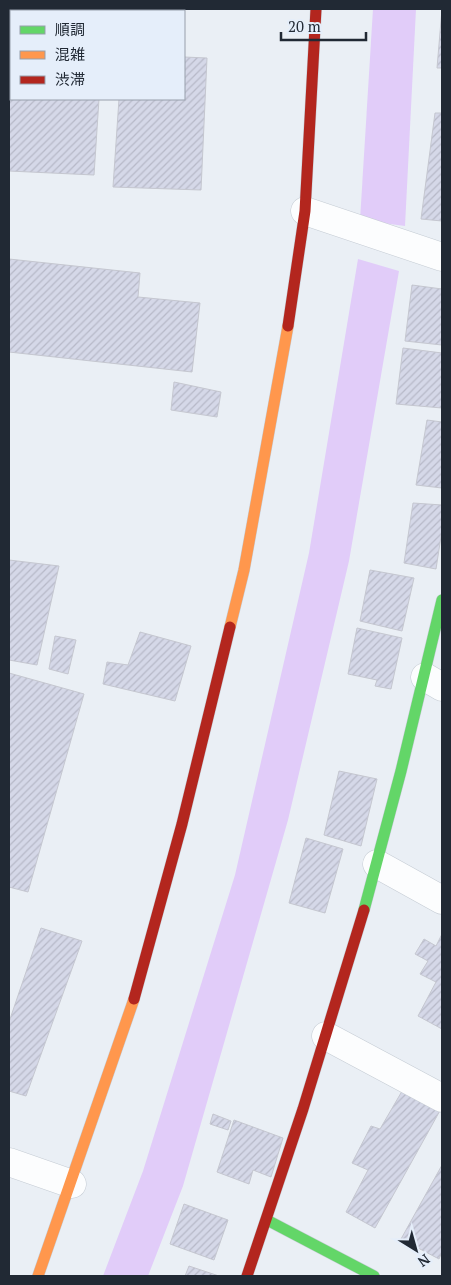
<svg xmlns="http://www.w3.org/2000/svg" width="451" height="1285" font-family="'PT Serif','Noto Sans JP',serif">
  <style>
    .grass { fill: #e1ccf9 }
    .building { fill: url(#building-hatch); stroke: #c5c7d0 }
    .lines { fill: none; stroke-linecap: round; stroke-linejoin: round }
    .street-casing { stroke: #c5ccd4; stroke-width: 29 }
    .fast-casing { stroke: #c5ccd4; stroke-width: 12 }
    .slow-casing { stroke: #c5ccd4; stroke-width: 12 }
    .jam-casing { stroke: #c5ccd4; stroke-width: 12 }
    .street { stroke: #fcfdfe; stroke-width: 28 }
    .fast { stroke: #63d668; stroke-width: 11 }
    .slow { stroke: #ff974d; stroke-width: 11 }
    .jam { stroke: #b3261e; stroke-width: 11 }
  </style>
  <defs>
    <pattern id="building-hatch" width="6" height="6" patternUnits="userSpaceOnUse" patternTransform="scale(1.25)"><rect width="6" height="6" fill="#d5d8e8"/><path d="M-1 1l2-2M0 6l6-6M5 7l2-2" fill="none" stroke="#b7b9c8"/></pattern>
  </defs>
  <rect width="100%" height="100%" fill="#eaeff5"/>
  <g class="grass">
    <polygon points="373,9 416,9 405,226 360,220"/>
    <polygon points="358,259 399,271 349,561 288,820 183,1186 148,1276 103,1276 143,1171 235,875 309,553"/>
  </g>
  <g class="building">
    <polygon points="442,9 442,68 437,68"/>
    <polygon points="184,57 207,58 201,190 113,187 119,99 184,99"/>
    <polygon points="9,74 11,75 11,99 99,99 94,175 9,171"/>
    <polygon points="435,113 442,113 442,221 421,219"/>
    <polygon points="9,259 140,273 138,297 200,303 192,372 9,352"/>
    <polygon points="412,285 442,289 442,345 405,341"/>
    <polygon points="403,348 442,353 442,408 396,404"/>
    <polygon points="174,382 221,392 217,417 171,410"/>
    <polygon points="427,420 442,422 442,488 416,485"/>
    <polygon points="413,503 442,505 442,530 436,569 404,563"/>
    <polygon points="9,560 59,566 37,665 9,660"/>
    <polygon points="370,570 414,578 402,631 360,621"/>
    <polygon points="357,628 402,638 391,689 375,686 377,680 348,674"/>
    <polygon points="140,632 191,646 175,701 103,684 107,662 128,665"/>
    <polygon points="55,636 76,640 68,674 49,669"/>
    <polygon points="9,673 84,694 28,892 9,887"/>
    <polygon points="339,771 377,779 361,846 324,835"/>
    <polygon points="306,838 343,849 325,913 289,903"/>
    <polygon points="41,928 82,941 26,1096 9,1091 9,1022"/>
    <polygon points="442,934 442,1029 418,1016 436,982 420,974 428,961 415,954 424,939 436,946"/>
    <polygon points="405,1086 442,1107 375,1228 346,1212 368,1170 352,1163 371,1126 380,1129"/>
    <polygon points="213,1114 231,1121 228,1130 210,1124"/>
    <polygon points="234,1120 283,1138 271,1177 253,1170 249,1184 217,1172"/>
    <polygon points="442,1165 442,1252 439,1259 401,1239"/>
    <polygon points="184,1204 228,1220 214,1260 170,1244"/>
    <polygon points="189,1266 219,1276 185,1276"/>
  </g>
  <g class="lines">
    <g class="street-casing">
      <g id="street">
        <polyline points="305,211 442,257"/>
        <polyline points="425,677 442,687"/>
        <polyline points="377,864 442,900"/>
        <polyline points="326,1036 442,1098"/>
        <polyline points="9,1162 72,1184"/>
      </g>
    </g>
    <g class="fast-casing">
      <g id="fast">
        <polyline points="364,910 401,771 442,600"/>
        <polyline points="267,1220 374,1276"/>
      </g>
    </g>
    <g class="slow-casing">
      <g id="slow">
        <polyline points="230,627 244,570 288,326"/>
        <polyline points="38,1276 134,999"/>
      </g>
    </g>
    <g class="jam-casing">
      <g id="jam">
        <polyline points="288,326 305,211 316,9"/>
        <polyline points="134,999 182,824 230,627"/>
        <polyline points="247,1276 303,1109 364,910"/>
      </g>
    </g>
    <use href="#street" class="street"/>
    <use href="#fast" class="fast"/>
    <use href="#slow" class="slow"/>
    <use href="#jam" class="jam"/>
  </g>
  <rect width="451" height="1285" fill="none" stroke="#212934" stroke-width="20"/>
  <rect x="10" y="10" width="175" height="90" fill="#e5eefa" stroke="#979fab"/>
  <rect x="20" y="26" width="25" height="8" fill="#63d668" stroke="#979fab"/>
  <text x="55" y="35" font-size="15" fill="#212934">順調</text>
  <rect x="20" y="51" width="25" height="8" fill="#ff974d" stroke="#979fab"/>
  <text x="55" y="60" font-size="15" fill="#212934">混雑</text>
  <rect x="20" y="76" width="25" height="8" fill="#b3261e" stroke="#979fab"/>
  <text x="55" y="85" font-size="15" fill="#212934">渋滞</text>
  <g transform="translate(416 1250) rotate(143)" stroke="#e5eefa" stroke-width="4" paint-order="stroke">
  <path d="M0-4L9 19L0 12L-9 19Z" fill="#212934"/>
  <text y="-8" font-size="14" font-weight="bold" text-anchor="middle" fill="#212934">N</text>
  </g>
  <path d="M281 32v8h85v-8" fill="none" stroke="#212934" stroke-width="2.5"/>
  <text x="288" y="32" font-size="15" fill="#212934" stroke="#e5eefa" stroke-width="4" paint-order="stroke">20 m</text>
</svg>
